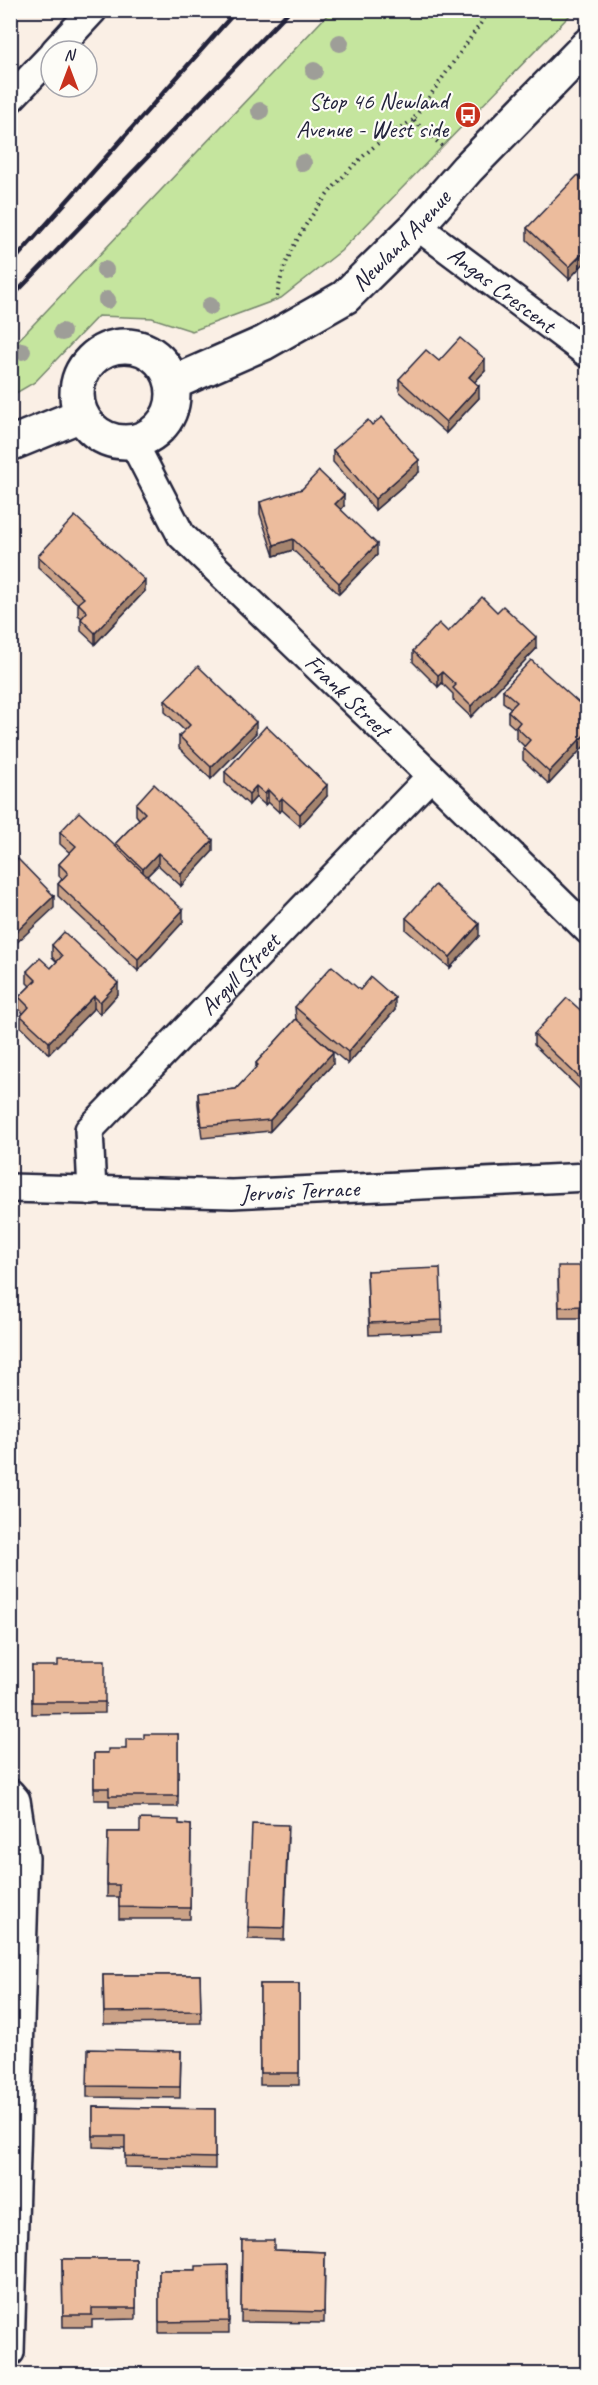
<svg xmlns="http://www.w3.org/2000/svg" width="598" height="2385" font-family="Caveat,sans-serif">
  <style>
    .green { fill: #c5e59e; stroke: #74846c; stroke-width: 1.5 }
    .lines { fill: none; stroke-linecap: round; stroke-linejoin: round }
    .street-casing { stroke: #22223b; stroke-width: 32 }
    .secondary-casing { stroke: #22223b; stroke-width: 38 }
    .path { stroke: #22223b; stroke-width: 4; stroke-dasharray: 1.5 4.5; stroke-linecap: butt }
    .street { stroke: #fdfcf7; stroke-width: 27 }
    .secondary { stroke: #fdfcf7; stroke-width: 33 }
    .rail { stroke: #22223b; stroke-width: 4.5 }
    .tree { fill: #9e9e98 }
    .wall { fill: #cba287; stroke: #22223b; stroke-width: 1.5 }
    .shaded-wall { fill: #a5846e; stroke: #22223b; stroke-width: 1.5 }
    .building { fill: #ecbc9d; stroke: #22223b; stroke-width: 1.5 }
    .labels { text-anchor: middle; dominant-baseline: central; stroke-width: 4.5; stroke-linejoin: round; paint-order: stroke }
    .poi-label { font-size: 24px; fill: #22223b; stroke: #fdfcf7; text-anchor: end }
    .street-label { font-size: 24px; fill: #22223b; stroke: #fdfcf7 }
  </style>
  <rect width="100%" height="100%" fill="#faefe5"/>
  <filter id="ink" filterUnits="userSpaceOnUse"><feTurbulence type="fractalNoise" baseFrequency=".0167" numOctaves="2"/><feDisplacementMap in="SourceGraphic" scale="12" xChannelSelector="R" yChannelSelector="G"/><feConvolveMatrix kernelMatrix="1 2 1 2 8 2 1 2 1" color-interpolation-filters="sRGB"/></filter>
  <g filter="url(#ink)">
    <polygon class="green" points="332,10 574,11 341,251 281,298 192,331 152,318 98,316 35,382 11,396 11,348"/>
    <g class="lines">
      <g class="street-casing">
        <g id="street">
          <polyline points="55,51 93,10"/>
          <polyline points="10,99 51,56"/>
          <path id="s1" d="M417 226 588 354"/>
          <path id="s2" d="M133 442 181 535 431 776 588 930"/>
          <path id="s3" d="M10 1188 232 1194 588 1177"/>
          <path id="s4" d="M92 1191 89 1130 431 776"/>
          <polyline points="10,1793 16,1800 25,1858 10,2352"/>
        </g>
      </g>
      <g class="secondary-casing">
        <g id="secondary">
          <circle cx="125" cy="394" r="48"/>
          <path id="s5" d="M173 383 264 343 345 297 417 226 467 169 588 45"/>
          <polyline points="10,444 81,415"/>
        </g>
      </g>
      <g class="path">
        <polyline points="442,146 413,120 490,10"/>
        <path d="M277 297C285 239 337 176 382 140 391 132 403 127 413 120"/>
      </g>
      <use href="#street" class="street"/>
      <use href="#secondary" class="secondary"/>
      <g class="rail">
        <polyline points="10,265 237,10"/>
        <polyline points="10,299 290,10"/>
      </g>
    </g>
    <g class="tree">
      <circle cx="340" cy="43" r="9"/>
      <circle cx="314" cy="71" r="9"/>
      <circle cx="260" cy="111" r="9"/>
      <circle cx="303" cy="163" r="9"/>
      <circle cx="105" cy="270" r="9"/>
      <circle cx="107" cy="300" r="9"/>
      <circle cx="210" cy="306" r="9"/>
      <circle cx="62" cy="332" r="9"/>
      <circle cx="22" cy="351" r="9"/>
    </g>
    <g class="wall">
      <polygon points="588,184 588,259 569,279 527,240 527,228"/>
      <polygon points="439,361 485,371 474,382 479,398 446,433 399,391 399,379"/>
      <polygon points="333,450 419,472 375,510 333,462"/>
      <polygon points="260,502 344,506 341,510 377,555 339,594 293,550 274,556 260,514"/>
      <polygon points="38,556 145,591 95,644 81,631 81,619 82,618 78,615 78,604 38,567"/>
      <polygon points="448,632 536,649 471,717 453,700 453,694 442,683 438,687 413,662 413,651"/>
      <polygon points="503,690 588,711 588,742 549,784 523,760 523,748 525,747 516,738 516,729 508,722 508,711 511,708 503,702"/>
      <polygon points="165,700 256,733 211,779 179,748 179,736 185,731 165,712"/>
      <polygon points="225,772 327,796 300,826 282,810 279,812 268,802 265,805 256,797 249,805 225,783"/>
      <polygon points="136,804 213,851 181,886 158,865 147,876 183,922 138,971 58,896 58,884 62,879 59,876 59,864 70,853 60,844 60,832 116,847 116,843 139,819 136,815"/>
      <polygon points="406,918 479,936 450,968 406,930"/>
      <polygon points="52,945 118,994 100,1014 94,1008 49,1054 21,1027 21,1016 23,1013 19,1009 19,997 30,986 27,983 27,971 51,968 57,962 52,957"/>
      <polygon points="360,990 395,1010 348,1064 309,1031 333,1064 270,1131 202,1138 198,1104 198,1093 236,1089 256,1068 256,1063 296,1019 295,1007"/>
      <polygon points="588,1017 588,1092 585,1094 534,1045 534,1034"/>
      <polygon points="588,1266 588,1380 585,1380 584,1318 559,1318 558,1278"/>
      <polygon points="367,1271 442,1320 442,1332 369,1335"/>
      <polygon points="32,1666 105,1702 105,1713 32,1714"/>
      <polygon points="178,1734 178,1807 109,1807 109,1800 94,1800 94,1753 108,1753 126,1749 144,1739"/>
      <polygon points="179,1824 191,1825 190,1919 119,1919 119,1897 107,1897 108,1832 140,1832"/>
      <polygon points="288,1837 284,1940 248,1939 248,1927"/>
      <polygon points="103,1975 200,1975 201,2023 104,2024"/>
      <rect x="260" y="1984" width="39" height="101"/>
      <polygon points="181,2051 180,2098 87,2097 87,2086"/>
      <polygon points="93,2107 215,2109 215,2169 125,2167 125,2148 93,2147"/>
      <polygon points="242,2240 274,2250 325,2252 324,2323 241,2322"/>
      <polygon points="62,2259 136,2259 136,2319 92,2320 92,2327 63,2327"/>
      <polygon points="228,2265 229,2333 159,2333 159,2270 196,2270"/>
    </g>
    <g class="shaded-wall">
      <polygon points="588,248 588,259 569,279 569,267"/>
      <polygon points="485,359 485,371 469,388 469,377"/>
      <polygon points="479,386 479,398 446,433 446,422"/>
      <polygon points="419,460 419,472 375,510 375,499"/>
      <polygon points="344,495 344,506 335,516 335,504"/>
      <polygon points="293,539 293,550 274,556 274,545"/>
      <polygon points="377,544 377,555 339,594 339,583"/>
      <polygon points="145,580 145,591 95,644 95,633"/>
      <polygon points="13,624 13,635 10,638 10,627"/>
      <polygon points="536,637 536,649 471,717 471,706"/>
      <polygon points="442,672 442,683 438,687 438,675"/>
      <polygon points="256,722 256,733 211,779 211,767"/>
      <polygon points="588,731 588,742 549,784 549,772"/>
      <polygon points="327,785 327,796 300,826 300,814"/>
      <polygon points="256,786 256,797 249,805 249,794"/>
      <polygon points="268,790 268,802 265,805 265,794"/>
      <polygon points="282,798 282,810 279,812 279,801"/>
      <polygon points="213,840 213,851 181,886 181,874"/>
      <polygon points="158,853 158,865 143,880 143,869"/>
      <polygon points="54,896 54,908 10,949 10,938"/>
      <polygon points="183,910 183,922 138,971 138,959"/>
      <polygon points="479,924 479,936 450,968 450,957"/>
      <polygon points="118,983 118,994 100,1014 100,1002"/>
      <polygon points="94,996 94,1008 49,1054 49,1042"/>
      <polygon points="395,998 395,1010 348,1064 348,1052"/>
      <polygon points="333,1052 333,1064 270,1131 270,1120"/>
      <polygon points="588,1080 588,1092 585,1094 585,1083"/>
    </g>
    <g class="building">
      <polygon points="578,175 588,184 588,248 569,267 527,228"/>
      <polygon points="460,338 485,359 469,377 479,386 446,422 399,379 426,350 439,361"/>
      <polygon points="382,417 419,460 375,499 333,450 368,420 372,425"/>
      <polygon points="319,471 344,495 335,504 377,544 339,583 293,539 274,545 260,502 302,489"/>
      <polygon points="75,516 145,580 95,633 81,619 87,612 78,603 84,598 38,556"/>
      <polygon points="482,597 497,612 503,606 536,637 471,706 453,688 456,685 442,672 438,675 413,651 439,623 448,632"/>
      <polygon points="531,660 588,711 588,731 549,772 523,748 530,740 516,727 520,722 508,711 517,702 503,690"/>
      <polygon points="198,666 256,722 211,767 179,736 190,725 165,700"/>
      <polygon points="266,726 327,785 300,814 282,798 279,801 268,790 265,794 256,786 249,794 225,772"/>
      <polygon points="154,784 213,840 181,874 158,853 143,869 116,843 145,813 136,804"/>
      <polygon points="79,812 183,910 138,959 58,884 68,873 59,864 76,846 60,832"/>
      <polygon points="18,859 54,896 10,938 10,866"/>
      <polygon points="435,885 479,924 450,957 406,918"/>
      <polygon points="64,932 118,983 100,1002 94,996 49,1042 21,1016 29,1007 19,997 36,980 27,971 40,958 51,968 62,956 52,945"/>
      <polygon points="332,966 360,990 371,977 395,998 348,1052 295,1007"/>
      <polygon points="567,998 588,1017 588,1080 585,1083 534,1034"/>
      <polygon points="296,1019 333,1052 270,1120 202,1126 198,1093 236,1089 258,1065 256,1063"/>
      <polygon points="558,1266 588,1266 588,1368 585,1368 584,1306 559,1307"/>
      <polygon points="440,1268 442,1320 369,1323 367,1271"/>
      <polygon points="58,1660 105,1660 105,1702 32,1702 32,1666 58,1666"/>
      <polygon points="144,1734 178,1734 178,1796 109,1796 109,1788 94,1788 94,1753 108,1753 108,1749 126,1749 126,1739 144,1739"/>
      <polygon points="140,1819 179,1820 179,1824 191,1825 190,1908 119,1907 119,1885 107,1885 108,1832 140,1832"/>
      <polygon points="252,1824 288,1825 284,1928 248,1927"/>
      <polygon points="103,1975 200,1975 201,2011 104,2012"/>
      <rect x="260" y="1984" width="39" height="89"/>
      <polygon points="88,2049 181,2051 180,2087 87,2086"/>
      <polygon points="93,2107 215,2109 215,2158 125,2156 125,2136 93,2136"/>
      <polygon points="242,2240 274,2240 274,2250 325,2252 324,2312 241,2310"/>
      <polygon points="62,2259 136,2259 136,2308 92,2308 92,2315 63,2315"/>
      <polygon points="228,2265 229,2321 159,2322 159,2270 196,2270 196,2266"/>
    </g>
  </g>
  <defs>
    <g id="bus-disc" transform="scale(1.35)"><circle r="9.5" fill="#c8321e" stroke="#fdfcf7"/><path d="M-5-6H5V4H4V6H2V4H-2V6H-4V4H-5ZM-3.5-4V0h7V-4ZM-3.5 1.2v1.5H-2V1.2ZM2 1.2v1.5H3.5V1.2Z" fill="#fff"/></g>
  </defs>
  <g fill-rule="evenodd">
    <use href="#bus-disc" x="468" y="115"/>
  </g>
  <g class="labels">
    <g class="poi-label">
      <text x="448" y="101">Stop 46 Newland<tspan x="448" dy="28">Avenue - West side</tspan></text>
    </g>
    <g class="street-label">
      <text stroke="none"><textPath href="#s5" startOffset="272">Newland Avenue</textPath></text>
      <text stroke="none"><textPath href="#s1" startOffset="106">Angas Crescent</textPath></text>
      <text stroke="none"><textPath href="#s2" startOffset="336">Frank Street</textPath></text>
      <text stroke="none"><textPath href="#s4" startOffset="278">Argyll Street</textPath></text>
      <text stroke="none"><textPath href="#s3" startOffset="290">Jervois Terrace</textPath></text>
    </g>
  </g>
  <rect width="598" height="2385" fill="none" stroke="#fdfcf7" stroke-width="36"/>
  <rect x="18" y="18" width="562" height="2349" fill="none" stroke="#22223b" stroke-width="2" filter="url(#ink)"/>
  <g transform="translate(69 69)"><circle r="28" fill="#fdfcf7" stroke="#a5a5ac" stroke-width="1.5"/>
  <path d="M0-4.5L10 22L0 15L-10 22Z" fill="#c8321e"/>
  <text y="-9" font-size="16" font-weight="bold" text-anchor="middle" fill="#22223b">N</text>
  </g>
</svg>
